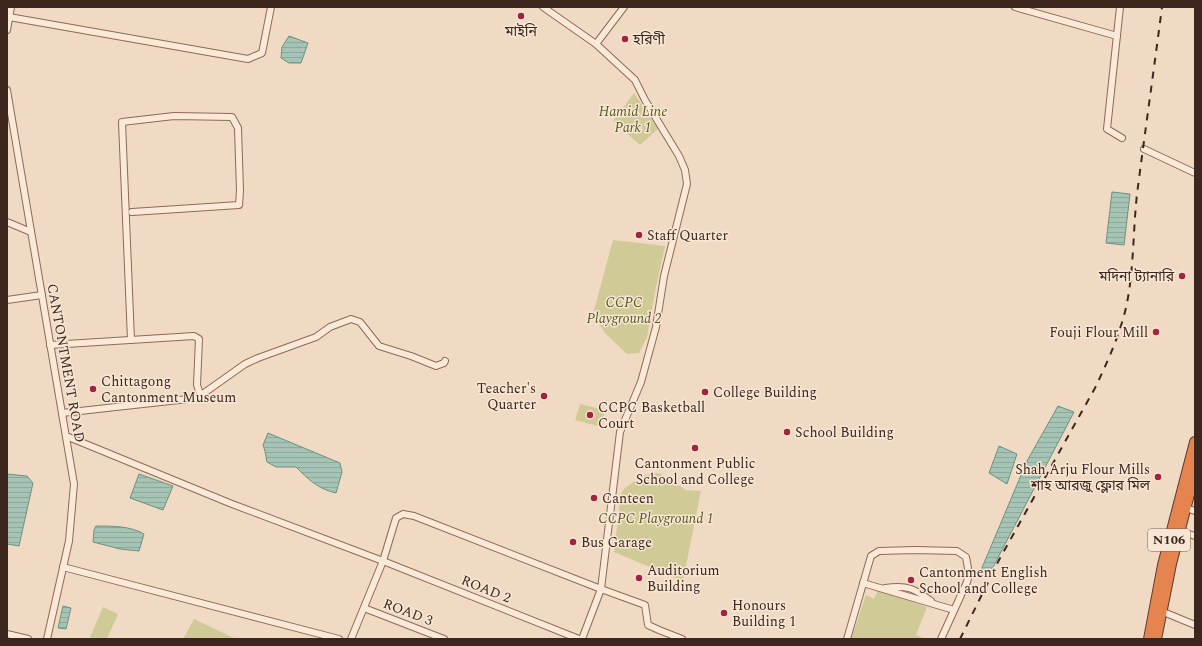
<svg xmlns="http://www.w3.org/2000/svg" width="1202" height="646" font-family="Spectral,'Noto Sans Bengali',serif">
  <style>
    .park { fill: #d0cb96 }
    .water { fill: url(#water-rules); stroke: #6b9381 }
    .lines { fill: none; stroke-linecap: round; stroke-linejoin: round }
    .minor-casing { stroke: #8d6959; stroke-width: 8 }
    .highway-casing { stroke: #5a392d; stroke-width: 12 }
    .minor { stroke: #fbe9d7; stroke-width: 6 }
    .highway { stroke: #e5844f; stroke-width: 10 }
    .rail { stroke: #3c261e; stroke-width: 2; stroke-dasharray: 7 7; stroke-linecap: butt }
    .poi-dot { fill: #a0243f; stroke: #f8e6d4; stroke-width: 1.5 }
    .labels { text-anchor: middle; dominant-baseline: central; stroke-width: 3; stroke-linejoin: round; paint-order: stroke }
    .shield { fill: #f8e6d4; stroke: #746055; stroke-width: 1 }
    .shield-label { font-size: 13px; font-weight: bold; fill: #3c261e }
    .poi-label { font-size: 14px; fill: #3c261e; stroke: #f8e6d4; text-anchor: start }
    .park-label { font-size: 14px; font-style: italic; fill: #575a23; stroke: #f8e6d4 }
    .street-label { font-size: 14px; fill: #3c261e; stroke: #f8e6d4 }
  </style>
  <defs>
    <pattern id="water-rules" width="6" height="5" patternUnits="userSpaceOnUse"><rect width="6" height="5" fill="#a6c4b5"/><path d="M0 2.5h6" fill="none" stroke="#90a89b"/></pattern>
  </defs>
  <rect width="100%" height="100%" fill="#f1dac3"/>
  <g class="park">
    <polygon points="634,93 658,129 640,145 613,121"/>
    <polygon points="613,240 665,246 656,287 647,337 639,353 627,354 605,333 593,314"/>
    <polygon points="580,404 605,410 601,427 575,420"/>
    <polygon points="659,473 686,490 701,491 683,581 614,552 621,493 625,488 643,475"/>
    <polygon points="878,590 927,607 916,635 926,639 851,639 866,595 874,599"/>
    <polygon points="103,607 118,614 107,639 95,639 90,637"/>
    <polygon points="194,619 236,639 183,639"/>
  </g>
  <g class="water">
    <polygon points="289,36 308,43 301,63 289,63 281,58 282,47"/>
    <polygon points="1112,192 1130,194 1124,245 1106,243"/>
    <polygon points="1058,406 1074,412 990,573 981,570 1027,461"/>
    <path d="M268 433 340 463 342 472 336 493C318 489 308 479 296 467H276L267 462 265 451 263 445Z"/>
    <polygon points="999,446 1017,454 1007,484 989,473"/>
    <polygon points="7,474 27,476 33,483 19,546 7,544"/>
    <polygon points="139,474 173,486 163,510 130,498"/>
    <path d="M96 526C112 526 131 526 144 534L139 551 120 549 93 542 94 530Z"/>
    <polygon points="63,606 71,608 66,629 58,628"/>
  </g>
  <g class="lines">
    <g class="minor-casing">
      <g id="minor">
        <polyline points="1015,7 1117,36"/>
        <polyline points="1120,7 1107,129 1122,138"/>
        <polyline points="9,17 248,59 262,53 271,7"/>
        <polyline points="7,30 11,7"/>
        <polyline points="596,44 624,7"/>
        <polyline points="7,90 74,484 69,541 47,639"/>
        <polyline points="1144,149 1195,173"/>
        <polyline points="7,222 31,232"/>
        <polyline points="7,300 42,295"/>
        <polyline points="131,340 122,122 174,116 232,117 238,128 240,191 239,205 132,212"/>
        <polyline points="50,345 194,336 199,339 197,385 200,394 197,398"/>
        <polyline points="62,413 197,398 245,364 258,358 316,337 330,327 351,319 360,322 379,346 411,356 436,366 444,363 445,361"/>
        <polyline points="66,436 232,504 383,561 579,639"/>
        <polyline points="1183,507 1195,511"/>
        <polyline points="1180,531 1195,536"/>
        <polyline points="63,567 339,639"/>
        <polyline points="863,583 954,610"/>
        <path d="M885 588C907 585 914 588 931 601"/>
        <polyline points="364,608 444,639"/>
        <polyline points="1161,611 1195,625"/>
        <polyline points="7,634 28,639"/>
        <polyline points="351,639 383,561 396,518 403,514 414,516 601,589 620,432 641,382 656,327 664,276 687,184 685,170 679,156 645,100 635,80 596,44 543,7"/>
        <polyline points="582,639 601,589 645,605 648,625 659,630 682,639"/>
        <polyline points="847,639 871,556 879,551 915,550 957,551 966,557 969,574 967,582 941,639"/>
      </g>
    </g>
    <g class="highway-casing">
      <g id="highway">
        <polyline points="1149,639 1163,565 1195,442"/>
        <polyline points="1156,639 1171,564 1195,471"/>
      </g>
    </g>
    <use href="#minor" class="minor"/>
    <use href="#highway" class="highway"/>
    <path class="rail" d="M960 639 999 560 1095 388C1108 361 1121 332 1127 303 1134 267 1133 230 1137 194 1145 132 1154 69 1162 7"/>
  </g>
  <g class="poi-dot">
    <circle cx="521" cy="16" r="4"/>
    <circle cx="625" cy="39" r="4"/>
    <circle cx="639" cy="235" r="4"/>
    <circle cx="1182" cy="276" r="4"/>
    <circle cx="1156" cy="332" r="4"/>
    <circle cx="93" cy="389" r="4"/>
    <circle cx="705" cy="392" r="4"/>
    <circle cx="544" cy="396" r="4"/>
    <circle cx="590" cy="415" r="4"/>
    <circle cx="787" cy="432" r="4"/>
    <circle cx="695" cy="448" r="4"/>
    <circle cx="1158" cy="477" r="4"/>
    <circle cx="594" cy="498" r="4"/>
    <circle cx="573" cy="542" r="4"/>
    <circle cx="639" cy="578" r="4"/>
    <circle cx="911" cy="580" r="4"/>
    <circle cx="724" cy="613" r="4"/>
  </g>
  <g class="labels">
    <rect class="shield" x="1148" y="529" width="42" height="22" rx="3"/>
    <g class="shield-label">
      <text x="1169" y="540">N106</text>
    </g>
    <g class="poi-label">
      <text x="521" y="31" text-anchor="middle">মাইনি</text>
      <text x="633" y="39">হরিণী</text>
      <text x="647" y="235">Staff Quarter</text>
      <text x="1174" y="276" text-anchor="end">মদিনা ট্যানারি</text>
      <text x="1148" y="332" text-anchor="end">Fouji Flour Mill</text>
      <text x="101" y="381">Chittagong<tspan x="101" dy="16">Cantonment Museum</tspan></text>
      <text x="536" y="388" text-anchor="end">Teacher's<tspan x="536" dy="16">Quarter</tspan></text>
      <text x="713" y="392">College Building</text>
      <text x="598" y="407">CCPC Basketball<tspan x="598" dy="16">Court</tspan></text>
      <text x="795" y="432">School Building</text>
      <text x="695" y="463" text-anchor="middle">Cantonment Public<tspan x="695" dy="16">School and College</tspan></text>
      <text x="1150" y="469" text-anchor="end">Shah Arju Flour Mills<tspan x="1150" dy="16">শাহ আরজু ফ্লোর মিল</tspan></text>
      <text x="602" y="498">Canteen</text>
      <text x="581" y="542">Bus Garage</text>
      <text x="647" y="570">Auditorium<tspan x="647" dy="16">Building</tspan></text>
      <text x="919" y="572">Cantonment English<tspan x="919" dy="16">School and College</tspan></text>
      <text x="732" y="605">Honours<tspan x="732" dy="16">Building 1</tspan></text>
    </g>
    <g class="park-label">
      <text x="633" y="111">Hamid Line<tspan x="633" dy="16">Park 1</tspan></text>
      <text x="624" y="302">CCPC<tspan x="624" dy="16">Playground 2</tspan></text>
      <text x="656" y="518">CCPC Playground 1</text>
    </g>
    <g class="street-label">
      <text transform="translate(66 363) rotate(80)">CANTONTMENT ROAD</text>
      <text transform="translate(486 589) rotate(22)">ROAD 2</text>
      <text transform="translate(408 612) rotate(21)">ROAD 3</text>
    </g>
  </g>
  <rect width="1202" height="646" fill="none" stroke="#3c261e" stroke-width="16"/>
</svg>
